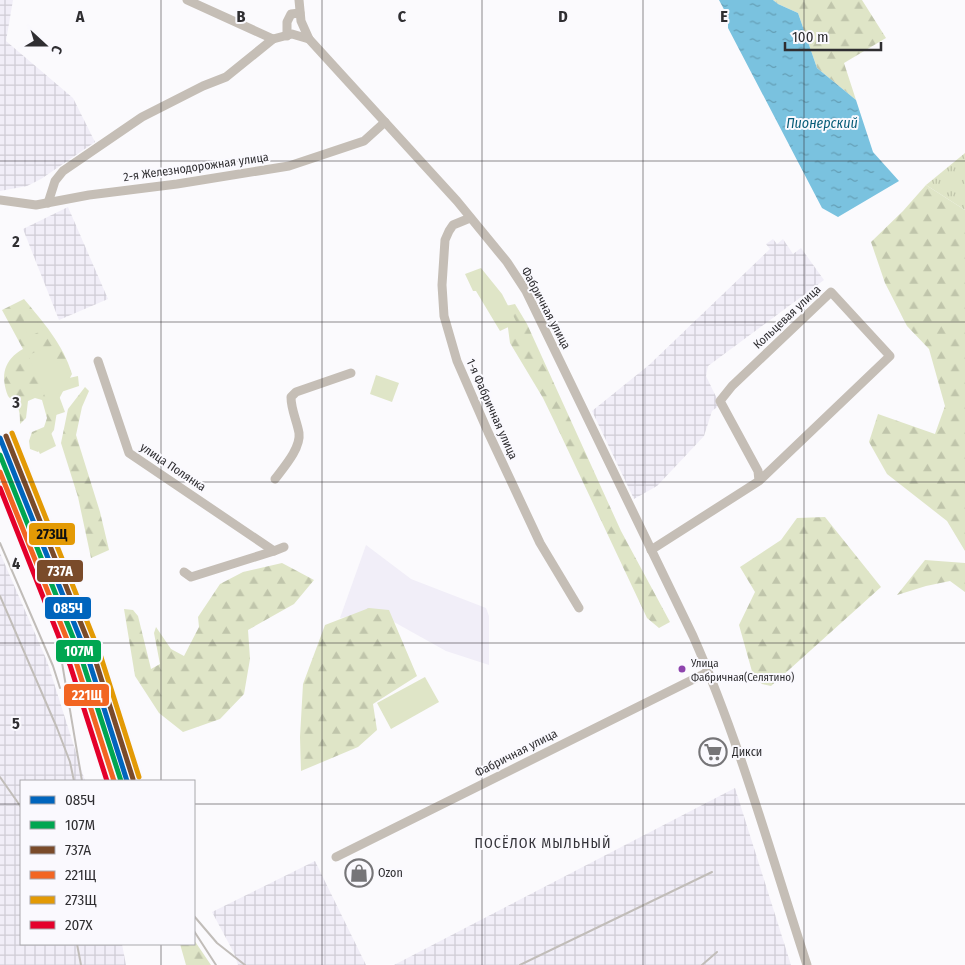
<svg xmlns="http://www.w3.org/2000/svg" width="965" height="965" font-family="'Fira Sans Condensed',sans-serif">
  <style>
    .built { fill: #f1eef8 }
    .industrial { fill: url(#industrial-grid) }
    .grass { fill: url(#grass-tufts) }
    .forest { fill: url(#forest-firs) }
    .garden { fill: #dfe5c7 }
    .water { fill: url(#water-ripples) }
    .lines { fill: none; stroke-linecap: round; stroke-linejoin: round }
    .minor { stroke: #c5beb6; stroke-width: 9 }
    .rail { stroke: #c1bdb9; stroke-width: 2 }
    .rail-1-casing { stroke: #faf9fe; stroke-width: 9 }
    .rail-2-casing { stroke: #faf9fe; stroke-width: 9 }
    .rail-3-casing { stroke: #faf9fe; stroke-width: 9 }
    .rail-4-casing { stroke: #faf9fe; stroke-width: 9 }
    .rail-5-casing { stroke: #faf9fe; stroke-width: 9 }
    .rail-6-casing { stroke: #faf9fe; stroke-width: 9 }
    .rail-1 { stroke: #0065bd; stroke-width: 5 }
    .rail-2 { stroke: #00a651; stroke-width: 5 }
    .rail-3 { stroke: #7a4b2a; stroke-width: 5 }
    .rail-4 { stroke: #f26522; stroke-width: 5 }
    .rail-5 { stroke: #e39a05; stroke-width: 5 }
    .rail-6 { stroke: #e4002b; stroke-width: 5 }
    .grid { fill: none; stroke: #2f2e31; stroke-width: 1; stroke-opacity: 0.55 }
    .bus-dot { fill: #8e44ad; stroke: #faf9fe; stroke-width: 2 }
    .labels { text-anchor: middle; dominant-baseline: central; stroke-width: 4; stroke-linejoin: round; paint-order: stroke }
    .bus-label { font-size: 11px; fill: #2f2e31; stroke: #faf9fe; text-anchor: start }
    .street-label { font-size: 12px; fill: #2f2e31; stroke: #faf9fe }
    .poi-label { font-size: 12px; fill: #2f2e31; stroke: #faf9fe; text-anchor: start }
    .water-label { font-size: 14px; font-style: italic; fill: #075c78; stroke: #faf9fe }
    .neighbourhood-label { font-size: 14px; letter-spacing: 1px; fill: #343339; stroke: #faf9fe }
    .grid-label { font-size: 16px; text-anchor: middle; font-weight: bold; fill: #2f2e31; stroke: #faf9fe; stroke-width: 4; stroke-linejoin: round; paint-order: stroke }
    .line-badge { stroke: #faf9fe; stroke-width: 2 }
    .badge-label { font-size: 14px; text-anchor: middle; font-weight: bold; fill: #fff }
    .pale-badge-label { font-size: 14px; text-anchor: middle; font-weight: bold; fill: #111 }
  </style>
  <defs>
    <pattern id="industrial-grid" width="8" height="8" patternUnits="userSpaceOnUse" patternTransform="scale(1.25)"><rect width="8" height="8" fill="#f1eef8"/><path d="M0 4h8M4 0v8" fill="none" stroke="#cfccd5"/></pattern>
    <pattern id="grass-tufts" width="24" height="20" patternUnits="userSpaceOnUse" patternTransform="scale(1.25)"><rect width="24" height="20" fill="#dfe5c7"/><path d="M3 7l-1-3M5 7V3M7 7l1-3M15 17l-1-3M17 17v-4M19 17l1-3" fill="none" stroke="#c0c5ab"/></pattern>
    <pattern id="forest-firs" width="22" height="20" patternUnits="userSpaceOnUse" patternTransform="scale(1.25)"><rect width="22" height="20" fill="#dfe5c7"/><path d="M5 1l3.5 6h-7zM16 11l3.5 6h-7z" fill="#c0c5ab"/></pattern>
    <pattern id="water-ripples" width="26" height="14" patternUnits="userSpaceOnUse" patternTransform="scale(1.25)"><rect width="26" height="14" fill="#7ac2df"/><path d="M2 4q2-2 4 0t4 0M15 11q2-2 4 0t4 0" fill="none" stroke="#649eb5"/></pattern>
  </defs>
  <rect width="100%" height="100%" fill="#fbfafd"/>
  <polygon class="built" points="366,545 411,579 486,608 489,616 489,665 446,651 376,612 340,618"/>
  <g class="industrial">
    <polygon points="0,0 13,0 6,41 73,98 95,142 41,179 27,186 0,191"/>
    <polygon points="68,207 108,299 59,320 23,229"/>
    <polygon points="773,239 777,244 783,239 793,254 801,248 824,280 708,366 706,376 720,405 712,411 704,436 657,486 634,499 592,411 649,365 770,249 766,244"/>
    <polygon points="0,553 47,661 85,781 21,781 21,944 122,944 126,965 0,965"/>
    <polygon points="735,788 791,965 394,965"/>
    <polygon points="315,861 366,965 238,965 234,953 212,912"/>
  </g>
  <polygon class="grass" points="965,153 965,210 926,185"/>
  <g class="forest">
    <polygon points="773,0 862,0 886,38 844,63 856,100 817,68 798,13 778,4"/>
    <polygon points="926,185 965,210 965,551 947,521 887,474 869,442 878,414 935,434 945,406 929,349 907,326 885,283 871,242 903,211"/>
    <path d="M24 299C43 322 63 344 72 374L59 399 54 430 38 452 30 449 29 441 32 432 44 427 47 418 42 400 35 398 28 401 26 418 20 424C20 419 20 412 18 408 16 404 11 400 8 396 0 375 4 360 23 349L2 310Z"/>
    <polygon points="515,304 527,324 621,531 670,622 659,628 647,618 558,429 543,398 510,343 505,306"/>
    <polygon points="85,387 89,391 82,407 76,435 100,512 109,550 91,558 78,497 61,443 68,409"/>
    <polygon points="825,517 881,587 771,686 762,684 753,675 739,625 755,592 740,567 781,540 797,518"/>
    <polygon points="925,560 965,563 965,592 950,581 926,586 897,595"/>
    <polygon points="282,563 314,580 294,604 248,630 250,659 244,694 220,719 183,732 159,713 135,676 124,609 133,610 138,616 151,669 160,664 154,633 156,627 171,649 184,656 199,627 198,617 220,584 243,572"/>
    <polygon points="369,608 389,610 417,676 373,704 377,730 358,747 301,771 300,737 303,684 325,625"/>
    <polygon points="194,940 211,965 186,965 180,944 194,944"/>
  </g>
  <g class="garden">
    <polygon points="481,268 502,294 517,323 500,331 476,291 473,291 465,274"/>
    <polygon points="26,306 43,330 28,337 21,308"/>
    <polygon points="52,346 58,363 65,361 69,378 78,376 79,386 58,393 65,412 53,416 28,355"/>
    <polygon points="376,375 399,383 392,402 370,394"/>
    <polygon points="49,427 56,446 40,454 32,438 34,433"/>
    <polygon points="425,677 439,702 391,729 377,703"/>
  </g>
  <polygon class="water" points="719,0 773,0 778,4 798,13 817,68 856,100 873,152 899,181 838,217 822,208 728,28 728,17"/>
  <g class="lines">
    <g class="minor">
      <polyline points="187,0 273,39 292,34 309,39"/>
      <path d="M299 0 301 21 309 39 457 201 507 262 526 291 693 636C740 742 771 855 807 965"/>
      <polyline points="287,36 287,22 291,14 300,13"/>
      <polyline points="0,200 36,205 89,195 177,184 289,166 364,141 385,122"/>
      <polyline points="48,203 55,181 63,171 142,117 203,86 226,77 273,39"/>
      <polyline points="470,218 453,225 449,231 445,240 442,285 444,316 457,361 488,432 540,543 579,608"/>
      <polyline points="98,361 129,453 274,551 284,547"/>
      <path d="M275 479C284 467 301 448 299 433 297 421 291 410 291 397L296 392 351 373"/>
      <polyline points="651,550 759,481 890,356 831,292 732,386 720,401 758,471 759,481"/>
      <polyline points="184,572 191,577 274,551"/>
      <polyline points="336,857 708,672"/>
    </g>
    <g class="rail">
      <polyline points="2,487 51,611 59,645 82,781"/>
      <polyline points="0,543 53,666 60,688"/>
      <polyline points="0,596 57,728 70,762 74,781"/>
      <polyline points="0,777 21,807"/>
      <polyline points="194,916 217,943 245,965"/>
      <polyline points="194,931 216,965"/>
      <polyline points="77,944 81,965"/>
      <polyline points="520,965 712,872"/>
      <polyline points="702,965 717,952"/>
    </g>
    <g class="rail-1-casing">
      <polyline id="rail-1" points="0,438 88,658 127,781"/>
    </g>
    <g class="rail-2-casing">
      <polyline id="rail-2" points="0,455 82,660 121,781"/>
    </g>
    <g class="rail-3-casing">
      <polyline id="rail-3" points="6,436 94,656 133,779"/>
    </g>
    <g class="rail-4-casing">
      <polyline id="rail-4" points="0,472 76,662 114,781"/>
    </g>
    <g class="rail-5-casing">
      <polyline id="rail-5" points="12,433 100,654 139,777"/>
    </g>
    <g class="rail-6-casing">
      <polyline id="rail-6" points="0,488 70,665 107,781"/>
    </g>
    <use href="#rail-1" class="rail-1"/>
    <use href="#rail-2" class="rail-2"/>
    <use href="#rail-3" class="rail-3"/>
    <use href="#rail-4" class="rail-4"/>
    <use href="#rail-5" class="rail-5"/>
    <use href="#rail-6" class="rail-6"/>
  </g>
  <path class="grid" d="M161 0V781M322 0V965M482 0V965M643 0V965M804 0V965M0 161H965M0 322H965M0 482H965M0 643H965M0 804H21M194 804H965M161 944V965"/>
  <defs>
    <g id="supermarket-ring" transform="scale(1.4375)"><circle r="9.5" fill="#faf9fe" stroke="#767578" stroke-width="1.5"/><path d="M-6-5.5h2.5l.6 2H6L4.5 2H-2.5L-4.4-4H-6ZM-1.5 3.2a1.3 1.3 0 1 0 .1 0ZM3 3.2a1.3 1.3 0 1 0 .1 0Z" fill="#767578"/></g>
    <g id="shop-ring" transform="scale(1.4375)"><circle r="9.5" fill="#faf9fe" stroke="#767578" stroke-width="1.5"/><path d="M-5-2.5h2.3a2.7 3.5 0 0 1 5.4 0H5L5.5 6h-11ZM-1.5-2.5h3a1.5 2.3 0 0 0-3 0Z" fill="#767578"/></g>
  </defs>
  <g fill-rule="evenodd">
    <use href="#supermarket-ring" x="713" y="752"/>
    <use href="#shop-ring" x="359" y="873"/>
  </g>
  <circle class="bus-dot" cx="682" cy="669" r="4.5"/>
  <g class="labels">
    <g class="bus-label">
      <text x="691" y="663">Улица<tspan x="691" dy="14">Фабричная(Селятино)</tspan></text>
    </g>
    <g class="street-label">
      <text transform="translate(196 167) rotate(-8)">2-я Железнодорожная улица</text>
      <text transform="translate(546 308) rotate(62)">Фабричная улица</text>
      <text transform="translate(787 317) rotate(-43)">Кольцевая улица</text>
      <text transform="translate(492 409) rotate(66)">1-я Фабричная улица</text>
      <text transform="translate(173 467) rotate(34)">улица Полянка</text>
      <text transform="translate(516 753) rotate(-27)">Фабричная улица</text>
    </g>
    <g class="poi-label">
      <text x="732" y="752">Дикси</text>
      <text x="378" y="873">Ozon</text>
    </g>
    <g class="water-label">
      <text x="822" y="123">Пионерский</text>
    </g>
    <g class="neighbourhood-label">
      <text x="543" y="843">ПОСЁЛОК МЫЛЬНЫЙ</text>
    </g>
  </g>
  <g class="grid-label">
    <text x="80" y="22">A</text>
    <text x="241" y="22">B</text>
    <text x="402" y="22">C</text>
    <text x="563" y="22">D</text>
    <text x="724" y="22">E</text>
    <text x="16" y="247">2</text>
    <text x="16" y="408">3</text>
    <text x="16" y="569">4</text>
    <text x="16" y="729">5</text>
  </g>
  <g class="line-badge">
    <rect x="28" y="522" width="48" height="24" rx="5" fill="#e39a05"/>
    <rect x="36" y="559" width="48" height="24" rx="5" fill="#7a4b2a"/>
    <rect x="44" y="596" width="48" height="24" rx="5" fill="#0065bd"/>
    <rect x="55" y="639" width="47" height="24" rx="5" fill="#00a651"/>
    <rect x="63" y="683" width="47" height="24" rx="5" fill="#f26522"/>
  </g>
  <g class="badge-label">
    <text x="60" y="576">737А</text>
    <text x="68" y="613">085Ч</text>
    <text x="79" y="656">107М</text>
    <text x="87" y="700">221Щ</text>
  </g>
  <g class="pale-badge-label">
    <text x="52" y="539">273Щ</text>
  </g>
  <rect x="20" y="780" width="175" height="165" fill="#faf9fe" stroke="#a9a8ac"/>
  <rect x="30" y="796" width="25" height="8" fill="#0065bd" stroke="#a9a8ac"/>
  <text x="65" y="805" font-size="15" fill="#2f2e31">085Ч</text>
  <rect x="30" y="821" width="25" height="8" fill="#00a651" stroke="#a9a8ac"/>
  <text x="65" y="830" font-size="15" fill="#2f2e31">107М</text>
  <rect x="30" y="846" width="25" height="8" fill="#7a4b2a" stroke="#a9a8ac"/>
  <text x="65" y="855" font-size="15" fill="#2f2e31">737А</text>
  <rect x="30" y="871" width="25" height="8" fill="#f26522" stroke="#a9a8ac"/>
  <text x="65" y="880" font-size="15" fill="#2f2e31">221Щ</text>
  <rect x="30" y="896" width="25" height="8" fill="#e39a05" stroke="#a9a8ac"/>
  <text x="65" y="905" font-size="15" fill="#2f2e31">273Щ</text>
  <rect x="30" y="921" width="25" height="8" fill="#e4002b" stroke="#a9a8ac"/>
  <text x="65" y="930" font-size="15" fill="#2f2e31">207Х</text>
  <g transform="translate(45 45) rotate(111)" stroke="#faf9fe" stroke-width="4" paint-order="stroke">
  <path d="M0-4L9 19L0 12L-9 19Z" fill="#2f2e31"/>
  <text y="-8" font-size="14" font-weight="bold" text-anchor="middle" fill="#2f2e31">С</text>
  </g>
  <path d="M785 42v8h96v-8" fill="none" stroke="#2f2e31" stroke-width="2.5"/>
  <text x="792" y="42" font-size="15" fill="#2f2e31" stroke="#faf9fe" stroke-width="4" paint-order="stroke">100 m</text>
</svg>
